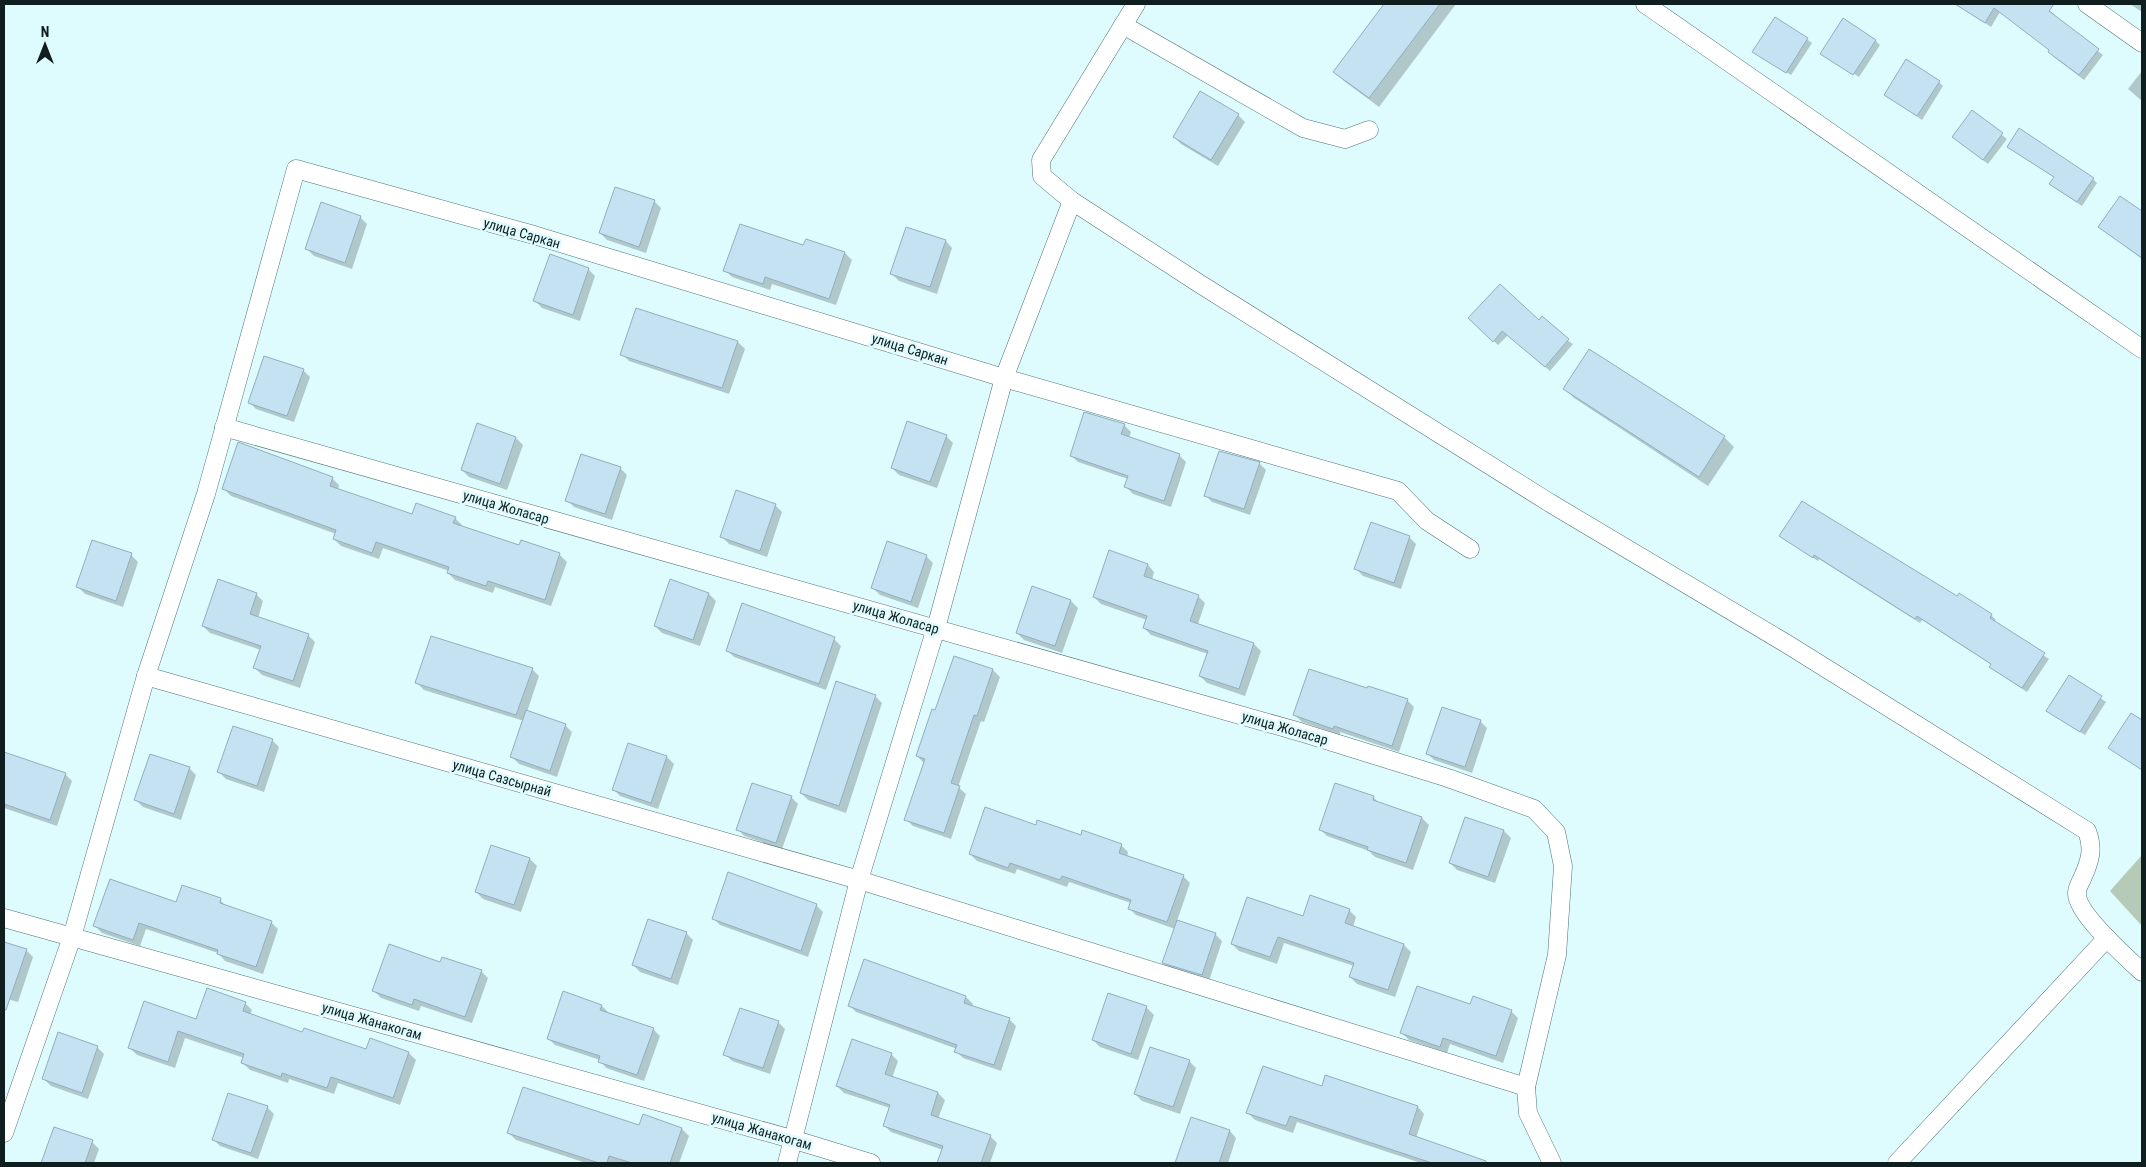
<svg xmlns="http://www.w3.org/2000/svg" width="2146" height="1167" font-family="'Roboto Condensed',sans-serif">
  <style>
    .green { fill: #b6cab8 }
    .shadow { fill: #0003 }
    .building { fill: #c5e2f2; stroke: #92aebe }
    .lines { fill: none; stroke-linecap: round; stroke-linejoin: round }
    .street-casing { stroke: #527376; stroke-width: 19 }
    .street { stroke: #fff; stroke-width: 18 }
    .labels { text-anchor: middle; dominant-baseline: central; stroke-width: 5; stroke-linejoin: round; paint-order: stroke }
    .street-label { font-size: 14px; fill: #101e1f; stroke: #defbfe }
  </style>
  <rect width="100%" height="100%" fill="#defbfe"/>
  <polygon class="green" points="2142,855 2142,926 2110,891"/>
  <g class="shadow">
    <polygon points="1385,4 1456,4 1379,107 1344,81 1335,72"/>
    <polygon points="1956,4 2042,4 2055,15 2054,16 2103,55 2084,80 2054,57 2049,52 2050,50 2000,12 1991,27"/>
    <polygon points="2130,4 2142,4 2142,12"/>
    <polygon points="1776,18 1812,43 1791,75 1757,54"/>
    <polygon points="1875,40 1880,45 1859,77 1825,55"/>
    <polygon points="2142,71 2142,101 2128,89"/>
    <polygon points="1939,82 1943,86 1922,120 1885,94"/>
    <polygon points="1972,112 2007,139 1988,164 1958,141"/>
    <polygon points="1238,115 1245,122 1218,166 1181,144 1174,137"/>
    <polygon points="2008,147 2093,179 2097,183 2082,206 2055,188 2055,178"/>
    <polygon points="2120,197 2142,213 2142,259 2099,227"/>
    <polygon points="654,201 661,208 646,253 607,240 600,233"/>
    <polygon points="360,217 367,224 352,269 314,256 307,249"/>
    <polygon points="806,240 845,253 852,260 836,305 772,284 770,290 732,277 725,270 804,247"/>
    <polygon points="946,241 952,248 937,294 899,281 892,274"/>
    <polygon points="588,269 595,276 580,321 542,308 535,301"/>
    <polygon points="637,309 738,342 745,349 729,394 629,361 622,354"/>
    <polygon points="1470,318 1539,322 1573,344 1550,371 1508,335 1498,345"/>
    <polygon points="1590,350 1724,437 1734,447 1708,486 1574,398 1565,389"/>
    <polygon points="303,370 310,377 294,422 256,409 249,402"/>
    <polygon points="1124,425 1131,432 1129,438 1179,455 1186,462 1171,507 1133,494 1126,487 1128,479 1078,462 1071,455"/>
    <polygon points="946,436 953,443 937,488 899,475 892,468"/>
    <polygon points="516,438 523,445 507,490 469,477 462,470"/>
    <polygon points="1259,463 1266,470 1250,515 1212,502 1205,495"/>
    <polygon points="620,468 627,475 612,520 574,507 567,500"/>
    <polygon points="332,478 339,485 338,490 413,515 455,518 462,525 461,527 520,547 522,542 560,555 567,562 551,606 495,587 493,593 455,580 448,573 449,571 383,548 379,559 341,546 334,539 336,534 231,496 224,489"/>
    <polygon points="775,505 782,512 767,557 729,544 722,537"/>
    <polygon points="1781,536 1957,598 1991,615 1996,620 1994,622 2049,659 2027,692 1995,671 1991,667 1992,665 1922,620 1920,623 1819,559 1818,561"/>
    <polygon points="1409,537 1416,544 1401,589 1363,576 1356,569"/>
    <polygon points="131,555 138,562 123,607 85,594 78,587"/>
    <polygon points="926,556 933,563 918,608 880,595 873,588"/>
    <polygon points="1148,565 1154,572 1152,580 1198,596 1205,603 1198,624 1254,644 1261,651 1245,696 1207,683 1200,676 1208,654 1151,635 1144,628 1147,620 1101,604 1094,597"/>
    <polygon points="256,594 263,601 258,618 308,635 315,642 300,688 262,675 255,668 261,650 210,633 203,626"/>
    <polygon points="709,594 716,601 700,646 662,633 655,626"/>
    <polygon points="1071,601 1078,608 1062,653 1024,640 1017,633"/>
    <polygon points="834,639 841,646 826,690 734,657 727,650"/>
    <polygon points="532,669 539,676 527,712 565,725 572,732 557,777 519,764 512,757 524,721 424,690 417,683"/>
    <polygon points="993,670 1000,677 984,722 981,721 958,787 966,794 951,839 913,826 906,819 924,763 917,756 936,712"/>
    <polygon points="2070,677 2106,702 2085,735 2052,715"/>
    <polygon points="1368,690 1407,700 1414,707 1399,752 1340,732 1340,735 1302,722 1295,715"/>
    <polygon points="875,696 882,703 846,813 808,800 801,793"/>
    <polygon points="1480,721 1487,728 1472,773 1434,760 1427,753"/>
    <polygon points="272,740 279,747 264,792 226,779 219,772"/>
    <polygon points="628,744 667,757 674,764 658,809 620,796 613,789"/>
    <polygon points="4,754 65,774 72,781 57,826 4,808"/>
    <polygon points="189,768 196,775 181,820 143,807 136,800"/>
    <polygon points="791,797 798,804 782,849 744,836 738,829"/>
    <polygon points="1374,798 1379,803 1422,818 1429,825 1413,870 1375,857 1369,851 1327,836 1320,829"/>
    <polygon points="1466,818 1504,831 1511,838 1495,883 1457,870 1450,863"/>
    <polygon points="1036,826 1121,845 1128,852 1127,857 1183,876 1190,883 1177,921 1215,934 1222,941 1209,981 1170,970 1163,963 1175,929 1136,915 1129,908 1131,903 1069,882 1067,887 1017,869 1015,874 977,861 970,854"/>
    <polygon points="492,846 530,859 537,866 521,912 483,899 476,892"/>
    <polygon points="220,900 227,907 271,922 278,929 263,974 225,961 218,953 146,929 140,946 102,933 95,926 177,903"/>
    <polygon points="816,905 823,912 808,957 720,925 713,918"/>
    <polygon points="1349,910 1356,917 1353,927 1404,945 1411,952 1395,997 1357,984 1350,977 1354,966 1284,943 1277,964 1239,951 1232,944 1304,918"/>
    <polygon points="686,933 693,940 678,985 640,972 633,965"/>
    <polygon points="4,943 26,950 33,957 18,1002 4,998"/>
    <polygon points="441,963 481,971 488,978 472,1023 421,1006 419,1011 381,998 374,991"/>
    <polygon points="1109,995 1147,1008 1154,1015 1138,1060 1100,1047 1093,1040"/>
    <polygon points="966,997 973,1004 972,1007 1009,1019 1016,1026 1001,1071 963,1058 956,1051 957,1049 856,1012 849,1005"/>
    <polygon points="245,1003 252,1010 250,1015 303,1033 367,1051 409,1053 416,1060 400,1105 338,1083 334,1094 289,1079 288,1083 250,1070 243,1063 244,1058 185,1038 175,1068 137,1055 130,1048"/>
    <polygon points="602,1006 609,1013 653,1029 660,1036 644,1081 606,1068 600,1060 555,1045 548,1038"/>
    <polygon points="1511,1011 1518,1018 1503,1063 1450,1044 1447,1053 1409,1040 1402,1033"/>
    <polygon points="778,1022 785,1029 770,1074 732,1061 725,1054"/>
    <polygon points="97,1047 104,1054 88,1099 51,1086 44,1079"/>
    <polygon points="891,1054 898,1061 892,1078 938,1093 945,1100 938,1119 990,1136 997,1143 990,1163 938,1163 943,1150 891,1132 884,1125 890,1108 844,1093 837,1086"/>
    <polygon points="1189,1061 1196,1068 1180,1114 1142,1101 1135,1094"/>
    <polygon points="1322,1088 1418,1107 1424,1114 1416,1138 1474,1158 1479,1163 1421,1163 1297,1122 1293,1133 1255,1120 1248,1113"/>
    <polygon points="267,1107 274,1114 258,1159 220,1146 213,1139"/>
    <polygon points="644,1116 682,1129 689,1136 679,1163 586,1163 516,1140 509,1133 640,1126"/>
    <polygon points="1192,1118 1230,1131 1236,1138 1228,1163 1176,1163"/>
    <polygon points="54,1129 92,1142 99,1149 94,1163 43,1163"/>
  </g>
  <g class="building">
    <polygon points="1384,4 1440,4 1369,98 1333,72"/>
    <polygon points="1955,4 2054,4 2049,11 2099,49 2079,75 2048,52 2049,50 1994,8 1985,23"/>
    <polygon points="1775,17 1808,38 1786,73 1752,52"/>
    <polygon points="1843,18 1876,40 1853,75 1820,54"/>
    <polygon points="1906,59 1940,81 1917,116 1884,95"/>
    <polygon points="1200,91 1239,114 1211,160 1173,137"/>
    <polygon points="1972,110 2003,133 1983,160 1952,137"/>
    <polygon points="2019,128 2094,178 2077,202 2049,184 2054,177 2007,147"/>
    <polygon points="615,187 655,200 639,247 599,233"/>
    <polygon points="2120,196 2142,211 2142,258 2098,227"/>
    <polygon points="321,202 361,216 345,263 305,249"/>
    <polygon points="740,224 803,245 806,239 845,252 829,299 765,277 763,284 723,271"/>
    <polygon points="906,227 946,240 930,287 890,274"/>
    <polygon points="550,254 589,268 573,315 533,301"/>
    <polygon points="1500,284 1539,320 1542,316 1569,339 1545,367 1502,331 1493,342 1468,318"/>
    <polygon points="636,308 738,341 722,388 620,355"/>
    <polygon points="1589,349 1725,436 1699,477 1563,389"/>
    <polygon points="264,356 304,369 287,416 248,403"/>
    <polygon points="1084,412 1125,424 1121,434 1180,454 1164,501 1124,487 1128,476 1070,456"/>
    <polygon points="907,421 947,435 930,482 891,468"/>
    <polygon points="477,423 516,437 500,484 461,470"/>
    <polygon points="238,442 333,477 330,486 412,514 416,503 456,517 453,523 519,545 521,540 560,553 545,600 488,581 486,586 447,573 449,567 376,542 372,553 333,539 336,530 222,489"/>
    <polygon points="1219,451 1260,462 1244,509 1204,496"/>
    <polygon points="581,454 621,467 605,514 565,501"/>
    <polygon points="736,490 776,504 760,551 720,537"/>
    <polygon points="1802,501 1957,596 1959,593 1992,614 1990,618 2045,653 2022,688 1989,667 1991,664 1917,616 1915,619 1814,555 1813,558 1779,536"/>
    <polygon points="1371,522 1410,536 1394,583 1354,569"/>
    <polygon points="92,540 132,553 116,601 76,587"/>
    <polygon points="887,541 927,555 911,602 871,588"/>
    <polygon points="1109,550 1148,564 1144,576 1199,595 1190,621 1254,643 1239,689 1199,676 1208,651 1143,628 1147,616 1093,597"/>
    <polygon points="218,579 257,593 250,614 309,634 293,681 253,668 261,646 202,626"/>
    <polygon points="670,579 709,593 693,640 654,626"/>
    <polygon points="1032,586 1071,600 1055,646 1016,633"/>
    <polygon points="742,603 835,637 819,684 726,651"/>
    <polygon points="431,636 533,668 516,715 415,683"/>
    <polygon points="954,656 993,669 977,716 974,715 951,783 960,786 944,833 904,820 925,759 916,756 932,709 935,710"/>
    <polygon points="1309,669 1367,688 1368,686 1408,699 1392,746 1334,726 1333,729 1293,715"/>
    <polygon points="2069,675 2102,696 2080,732 2046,711"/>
    <polygon points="836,681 876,695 839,806 800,793"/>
    <polygon points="1442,707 1481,720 1465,767 1426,754"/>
    <polygon points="526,710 566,724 550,771 510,757"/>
    <polygon points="2131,713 2142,720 2142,770 2108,748"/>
    <polygon points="233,726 273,739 257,786 217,772"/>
    <polygon points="628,743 667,756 651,803 612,790"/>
    <polygon points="4,752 66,773 50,820 4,804"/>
    <polygon points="150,754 190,767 174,814 134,800"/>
    <polygon points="752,783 792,796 776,843 736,830"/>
    <polygon points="1335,783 1374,796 1373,800 1422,817 1406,863 1367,850 1368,847 1319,830"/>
    <polygon points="985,807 1036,825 1037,820 1081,835 1082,830 1122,844 1119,853 1184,875 1167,922 1128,909 1131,900 1062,876 1060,880 1010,863 1008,868 969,854"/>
    <polygon points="1465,817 1504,830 1488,877 1449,863"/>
    <polygon points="491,845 530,858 514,905 475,892"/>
    <polygon points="728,872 817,904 801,951 712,919"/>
    <polygon points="110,879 176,902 182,885 221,898 220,903 272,921 256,967 217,954 218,950 139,923 133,940 93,926"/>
    <polygon points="1310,895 1350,909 1345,923 1404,944 1388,990 1349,977 1354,963 1278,937 1270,957 1231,944 1247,897 1303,916"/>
    <polygon points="648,919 687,932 671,979 632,965"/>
    <polygon points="1177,920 1216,933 1202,975 1162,963"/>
    <polygon points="4,942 27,949 6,1010 4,1009"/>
    <polygon points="389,944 440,962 442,957 482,970 465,1017 414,999 412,1005 372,991"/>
    <polygon points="864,959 966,996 964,1003 1010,1018 994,1065 954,1052 957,1045 848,1006"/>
    <polygon points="1417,986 1470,1004 1473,996 1512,1010 1496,1056 1443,1038 1440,1047 1400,1033"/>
    <polygon points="207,988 246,1002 243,1011 302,1032 304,1028 366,1049 370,1038 409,1052 393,1098 331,1077 327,1088 282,1073 281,1077 241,1063 244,1054 178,1031 168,1062 128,1048 144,1001 196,1019"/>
    <polygon points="563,991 602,1005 600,1010 654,1028 637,1075 598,1062 600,1056 547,1039"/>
    <polygon points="1108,993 1147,1006 1131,1054 1092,1040"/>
    <polygon points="740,1008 779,1021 763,1068 723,1055"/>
    <polygon points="58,1032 98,1046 82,1093 42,1079"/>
    <polygon points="852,1039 892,1053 885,1074 938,1092 931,1115 991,1135 981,1163 937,1163 943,1146 883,1126 890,1105 836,1086"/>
    <polygon points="1150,1047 1190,1060 1173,1107 1134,1094"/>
    <polygon points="1263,1066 1322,1086 1325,1075 1418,1106 1409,1134 1486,1161 1486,1163 1432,1163 1290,1116 1286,1126 1246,1113"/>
    <polygon points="523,1087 639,1125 643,1114 682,1128 670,1163 632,1163 609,1156 607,1163 599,1163 507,1133"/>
    <polygon points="228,1093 268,1106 251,1153 212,1140"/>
    <polygon points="1191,1117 1230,1130 1219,1163 1175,1163"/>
    <polygon points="54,1127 93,1140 85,1163 41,1163"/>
  </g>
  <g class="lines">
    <g class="street-casing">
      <g id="street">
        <polyline points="1645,4 2142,349"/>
        <polyline points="2087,4 2142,43"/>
        <polyline points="1123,25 1303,128 1345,139 1369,130"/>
        <polyline points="1072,201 1042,176 1041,160 1136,4"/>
        <polyline points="224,427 1300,732 1448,778 1534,809 1556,832 1563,866 1557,955 1526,1087 1528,1113 1552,1163"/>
        <polyline points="146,676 859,880 1526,1087"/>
        <polyline points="4,918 72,937 146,676 206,494 296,169 534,235 1004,378 1398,491 1427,521 1470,549"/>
        <polyline points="4,1133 72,937 795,1140 871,1163"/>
        <path d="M787 1163 859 880 936 628 1004 378 1072 201 1200 284 1550 503 1787 644 2087 831C2094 849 2090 861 2082 879 2080 883 2077 888 2077 893 2076 913 2127 958 2142 972"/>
        <polyline points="1897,1163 2107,938"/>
      </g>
    </g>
    <use href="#street" class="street"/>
  </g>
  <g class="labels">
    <g class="street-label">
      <text transform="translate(522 233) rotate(16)">улица Саркан</text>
      <text transform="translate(910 349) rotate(17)">улица Саркан</text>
      <text transform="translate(506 507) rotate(16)">улица Жоласар</text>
      <text transform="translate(896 617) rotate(16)">улица Жоласар</text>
      <text transform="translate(1285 728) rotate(16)">улица Жоласар</text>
      <text transform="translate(502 778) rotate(16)">улица Сазсырнай</text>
      <text transform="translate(372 1021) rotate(16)">улица Жанакогам</text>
      <text transform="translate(762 1131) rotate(16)">улица Жанакогам</text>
    </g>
  </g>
  <rect width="2146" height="1167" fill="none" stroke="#101e1f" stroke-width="10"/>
  <g transform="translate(45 45)" stroke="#defbfe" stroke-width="4" paint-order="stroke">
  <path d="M0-4L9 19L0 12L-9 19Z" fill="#101e1f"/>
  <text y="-8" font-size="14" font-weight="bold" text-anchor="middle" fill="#101e1f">N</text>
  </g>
</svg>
